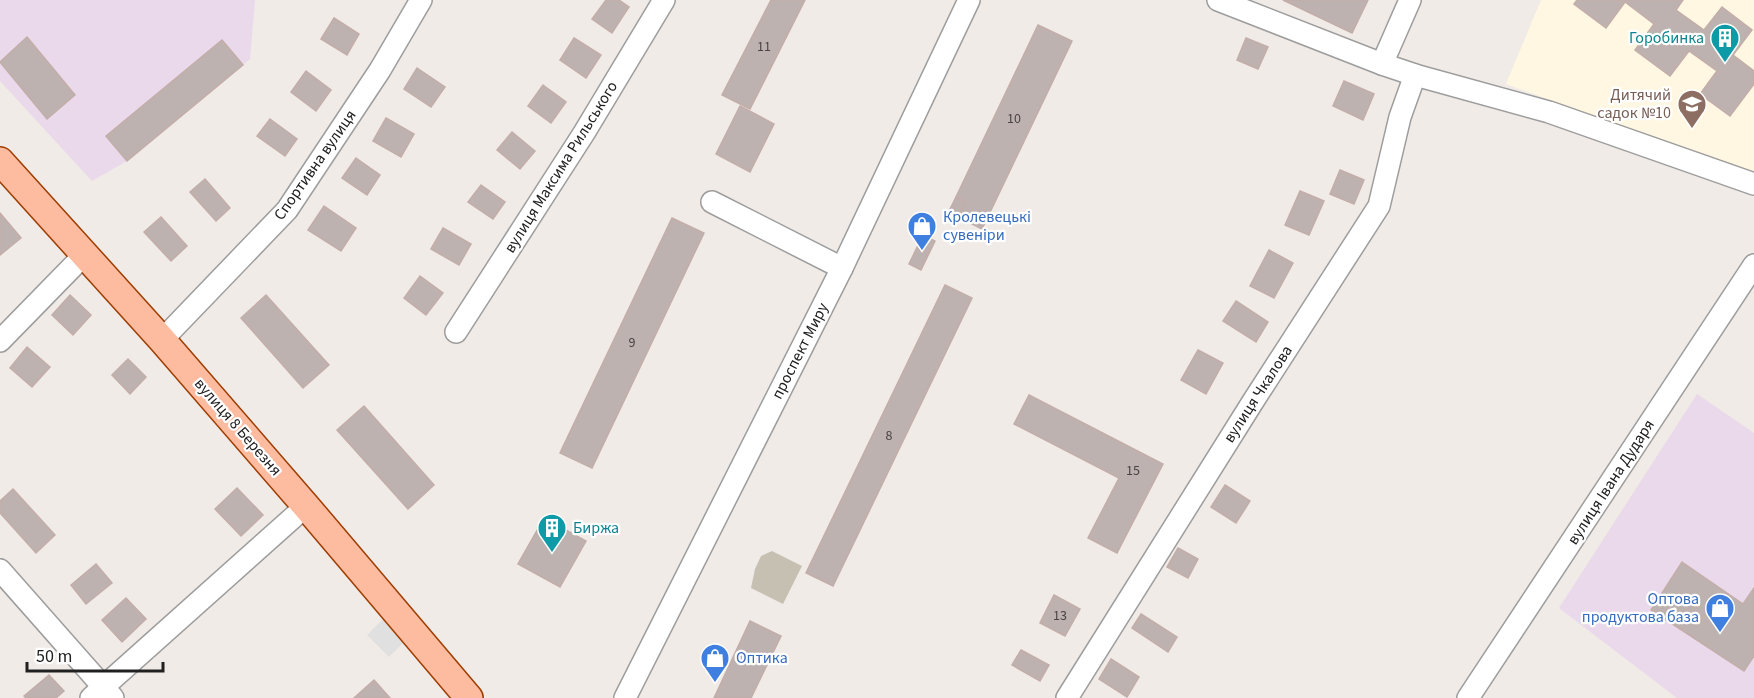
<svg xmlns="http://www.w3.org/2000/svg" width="1754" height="698" font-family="'Source Sans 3',sans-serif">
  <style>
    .industrial { fill: #e9d9ea }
    .education { fill: #fff7e2 }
    .construction { fill: #c6c0b2 }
    .parking { fill: #e0e0e0 }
    .building { fill: #beb2b0; stroke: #c3ada9; stroke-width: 1.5 }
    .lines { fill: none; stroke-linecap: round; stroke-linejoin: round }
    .minor-casing { stroke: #9d9d9d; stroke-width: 24 }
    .major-casing { stroke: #9d3d00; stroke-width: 30 }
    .minor { stroke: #fff; stroke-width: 21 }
    .major { stroke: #fdbba0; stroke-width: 27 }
    .labels { text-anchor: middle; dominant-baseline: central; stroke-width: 4.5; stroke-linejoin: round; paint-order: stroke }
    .number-label { font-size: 14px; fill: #484444 }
    .culture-label { font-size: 16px; fill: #0d838f; stroke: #fff; text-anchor: end }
    .education-label { font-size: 16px; fill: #785e54; stroke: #fff; text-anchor: end }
    .street-label { font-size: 16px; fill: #202020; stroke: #fff }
    .shop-label { font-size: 16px; fill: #366cbe; stroke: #fff; text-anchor: start }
  </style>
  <rect width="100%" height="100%" fill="#f1ebe7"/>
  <g class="industrial">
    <polygon points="0,0 255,0 250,59 127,161 92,181 0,81"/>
    <polygon points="1697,394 1754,433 1754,698 1677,698 1559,608"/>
  </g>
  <polygon class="education" points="1541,0 1754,0 1754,174 1506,84"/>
  <polygon class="construction" points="772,551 802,566 783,604 751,588 755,569 761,556"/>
  <polygon class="parking" points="385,617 407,639 389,657 367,635"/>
  <g class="building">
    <polygon points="606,0 619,0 629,7 612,33 592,19"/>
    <polygon points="771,0 805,0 750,109 722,95"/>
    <polygon points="1283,0 1368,0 1352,33"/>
    <polygon points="1577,0 1683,0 1676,10 1704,30 1722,7 1752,30 1733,55 1754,71 1754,84 1730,116 1700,94 1717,71 1689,51 1670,76 1635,50 1654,24 1625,2 1606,28 1574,4"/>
    <polygon points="334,18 359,34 347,55 321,39"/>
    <polygon points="1038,25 1072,41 982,229 958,217 965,202 956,197"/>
    <polygon points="27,37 75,95 47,119 0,62"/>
    <polygon points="574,38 601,55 586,78 560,60"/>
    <polygon points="1246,38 1268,47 1258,69 1237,60"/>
    <polygon points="222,40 243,65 127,161 106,136"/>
    <polygon points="417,68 445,87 431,107 404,89"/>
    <polygon points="306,71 331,90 316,111 291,92"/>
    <polygon points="1344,81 1374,94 1363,120 1333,106"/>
    <polygon points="543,85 566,102 551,123 528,106"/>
    <polygon points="740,106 774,124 750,172 716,154"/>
    <polygon points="386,118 414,134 401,157 373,141"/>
    <polygon points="270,119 297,139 285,156 257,136"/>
    <polygon points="512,132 535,151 520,169 497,150"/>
    <polygon points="356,158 380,175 367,195 342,178"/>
    <polygon points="1340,170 1364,180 1354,204 1330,194"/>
    <polygon points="205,179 230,208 216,221 190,192"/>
    <polygon points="481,185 505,202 493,219 468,202"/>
    <polygon points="1300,191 1324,201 1309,235 1285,225"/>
    <polygon points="956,197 965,202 958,217 948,213"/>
    <polygon points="324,206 356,228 341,251 308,230"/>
    <polygon points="0,213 21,238 0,255"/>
    <polygon points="161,217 187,246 171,261 144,232"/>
    <polygon points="672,218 704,233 592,468 560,453"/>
    <polygon points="443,228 471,244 459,265 431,249"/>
    <polygon points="923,235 935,241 921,270 909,264"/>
    <polygon points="1269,250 1293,263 1274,298 1250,286"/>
    <polygon points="420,276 443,293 426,315 404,298"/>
    <polygon points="945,285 972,298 833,586 806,573"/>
    <polygon points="70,295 91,315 73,335 52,315"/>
    <polygon points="266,295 329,365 303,388 241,318"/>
    <polygon points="1236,301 1268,322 1256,342 1223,321"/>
    <polygon points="27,347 50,367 32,387 10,368"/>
    <polygon points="1198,350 1223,363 1206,394 1181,380"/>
    <polygon points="128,359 146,377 130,394 112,375"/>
    <polygon points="1029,395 1163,464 1117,553 1088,538 1119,478 1014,424"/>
    <polygon points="364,406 434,485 408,509 337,430"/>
    <polygon points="1225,485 1250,501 1236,523 1211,507"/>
    <polygon points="237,488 263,515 241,536 215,509"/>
    <polygon points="13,489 55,535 36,553 0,513 0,501"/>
    <polygon points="544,518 586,541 560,587 518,564"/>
    <polygon points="1178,548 1198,559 1188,578 1167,567"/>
    <polygon points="1682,562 1743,604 1754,588 1754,656 1744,671 1651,610"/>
    <polygon points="96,564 112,583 86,604 71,585"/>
    <polygon points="1054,595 1080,609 1065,636 1040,623"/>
    <polygon points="126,598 146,619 122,642 102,620"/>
    <polygon points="1141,614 1177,637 1168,652 1132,628"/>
    <polygon points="750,621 781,636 751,698 714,698"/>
    <polygon points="1021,650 1049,665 1040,681 1012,665"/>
    <polygon points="1111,659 1139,677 1127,697 1099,679"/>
    <polygon points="49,675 64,691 56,698 26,698 24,696"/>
    <polygon points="374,680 390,698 354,698"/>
  </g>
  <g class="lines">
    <g class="minor-casing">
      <g id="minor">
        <polyline points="1218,0 1382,64"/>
        <polyline points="1410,0 1382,64 1415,75 1549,112 1754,184"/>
        <polyline points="712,202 842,268"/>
        <polyline points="456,332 584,133 664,0"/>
        <polyline points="162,340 287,210 380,70 421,0"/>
        <polyline points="0,341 84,255"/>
        <polyline points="0,570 113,698"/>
        <polyline points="91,698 306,506"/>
        <polyline points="625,698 842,268 969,0"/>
        <polyline points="1067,698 1252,403 1379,206 1400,117 1415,75"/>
        <polyline points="1468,698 1754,265"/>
      </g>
    </g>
    <g class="major-casing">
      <polyline id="major" points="0,161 162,340 306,506 469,698"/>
    </g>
    <use href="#minor" class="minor"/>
    <use href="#major" class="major"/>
  </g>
  <defs>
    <g id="building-pin" transform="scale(1.5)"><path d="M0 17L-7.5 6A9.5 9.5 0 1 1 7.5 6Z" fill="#0f9aa8" stroke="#fff"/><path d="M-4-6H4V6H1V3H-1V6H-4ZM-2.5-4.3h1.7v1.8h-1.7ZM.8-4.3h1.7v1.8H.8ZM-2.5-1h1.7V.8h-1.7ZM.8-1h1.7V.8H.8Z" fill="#fff"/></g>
    <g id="school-pin" transform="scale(1.5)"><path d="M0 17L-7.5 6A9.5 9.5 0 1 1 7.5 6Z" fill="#8d6e63" stroke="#fff"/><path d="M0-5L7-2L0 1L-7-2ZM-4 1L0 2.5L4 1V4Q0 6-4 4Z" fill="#fff"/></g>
    <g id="shop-pin" transform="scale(1.5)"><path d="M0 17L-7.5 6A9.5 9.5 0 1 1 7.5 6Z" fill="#3f7fe0" stroke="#fff"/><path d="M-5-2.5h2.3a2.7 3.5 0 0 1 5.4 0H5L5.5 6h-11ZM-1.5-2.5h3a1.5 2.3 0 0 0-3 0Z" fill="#fff"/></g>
  </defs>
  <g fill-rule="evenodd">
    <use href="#building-pin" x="1725" y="38"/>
    <use href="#school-pin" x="1692" y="104"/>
    <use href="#shop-pin" x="922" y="226"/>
    <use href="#building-pin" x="552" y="528"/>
    <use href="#shop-pin" x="1720" y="608"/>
    <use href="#shop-pin" x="715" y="658"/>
  </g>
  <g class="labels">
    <g class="number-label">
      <text x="764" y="47">11</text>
      <text x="1014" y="119">10</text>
      <text x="632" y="343">9</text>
      <text x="889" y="436">8</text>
      <text x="1133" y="471">15</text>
      <text x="1060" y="616">13</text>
    </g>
    <g class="culture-label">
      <text x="1704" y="38">Горобинка</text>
      <text x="573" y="528" text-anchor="start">Биржа</text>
    </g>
    <g class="education-label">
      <text x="1671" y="95">Дитячий<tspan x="1671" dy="18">садок №10</tspan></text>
    </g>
    <g class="street-label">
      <text transform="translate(315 165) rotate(-55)">Спортивна вулиця</text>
      <text transform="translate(561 167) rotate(-58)">вулиця Максима Рильського</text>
      <text transform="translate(800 351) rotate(-63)">проспект Миру</text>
      <text transform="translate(1258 394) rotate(-57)">вулиця Чкалова</text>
      <text transform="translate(238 427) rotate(49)">вулиця 8 Березня</text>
      <text transform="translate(1611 482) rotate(-57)">вулиця Івана Дударя</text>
    </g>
    <g class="shop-label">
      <text x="943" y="217">Кролевецькі<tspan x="943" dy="18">сувеніри</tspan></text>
      <text x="1699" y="599" text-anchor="end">Оптова<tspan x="1699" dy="18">продуктова база</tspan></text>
      <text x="736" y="658">Оптика</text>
    </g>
  </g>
  <path d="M27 662v9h136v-9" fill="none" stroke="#202020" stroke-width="3"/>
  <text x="36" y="662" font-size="18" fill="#202020" stroke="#ffffff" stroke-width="4.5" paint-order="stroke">50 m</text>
</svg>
